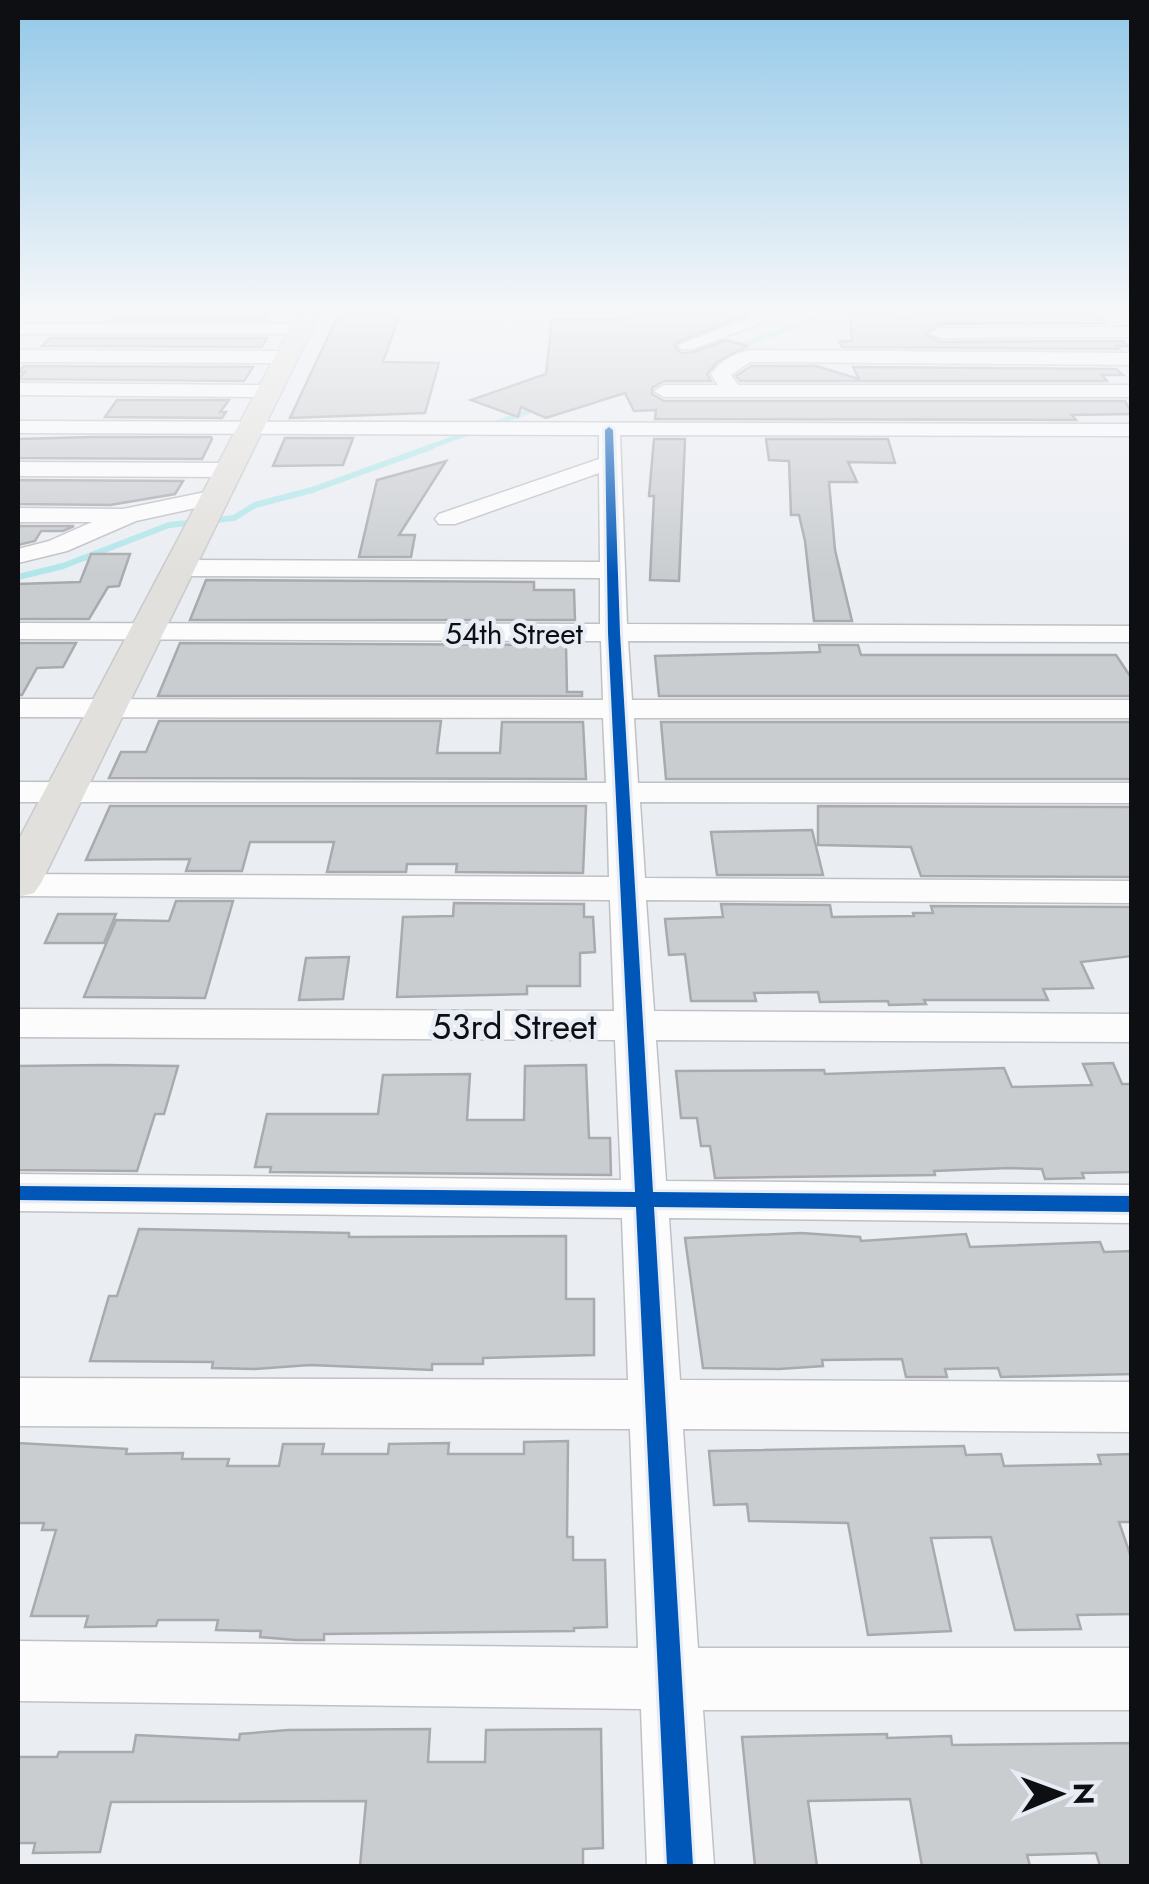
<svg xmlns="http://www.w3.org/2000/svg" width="1149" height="1884" font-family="Jost,sans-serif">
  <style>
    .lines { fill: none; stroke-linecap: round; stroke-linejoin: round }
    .stream-far1 { stroke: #b1e6e9; stroke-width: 5 }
    .stream { stroke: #b1e6e9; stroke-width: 6 }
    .building { fill: #cacdd0; stroke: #a9aaae; stroke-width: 2.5 }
    .minor-casing { stroke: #bfc1c5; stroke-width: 3 }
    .major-casing { stroke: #c7c9cb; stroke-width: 3 }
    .minor { fill: #fcfcfd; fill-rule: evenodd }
    .major { fill: #e2e0dc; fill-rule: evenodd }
    .cycleway-casing { stroke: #e7ecf5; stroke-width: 6 }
    .cycleway { fill: #0057b8; fill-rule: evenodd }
    .labels { text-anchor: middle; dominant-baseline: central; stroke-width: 9; stroke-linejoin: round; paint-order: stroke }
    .far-street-label { font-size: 30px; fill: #0d0f12; stroke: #e7ecf5 }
    .street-label { font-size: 35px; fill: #0d0f12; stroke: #e7ecf5 }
  </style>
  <rect width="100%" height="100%" fill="#eaedf2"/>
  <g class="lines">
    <g class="stream-far1">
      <polyline points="734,348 810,321 825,311"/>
      <polyline points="424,449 541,407"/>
    </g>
    <polyline class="stream" points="18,577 63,566 169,525 234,518 255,505 312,490 431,447"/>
  </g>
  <g class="building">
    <polygon points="271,311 265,320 111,320 117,312"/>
    <polygon points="340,311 401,311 383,362 439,363 425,413 290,418"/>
    <polygon points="624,311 747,315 677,342 675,347 681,353 694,352 726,340 747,346 717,362 707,374 711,381 664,381 652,388 652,394 664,401 1125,401 1132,414 1072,415 1076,420 655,419 656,410 634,411 625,393 546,418 521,407 518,417 471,400 546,374 552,319 624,319"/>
    <polygon points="914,311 1092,311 1105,323 939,324 926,334 939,342 1123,341 1128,346 1116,346 1119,349 842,347 839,341 852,341 850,313 917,316"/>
    <polygon points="50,338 267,338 262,347 42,346"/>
    <polygon points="24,366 253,367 244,381 18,379 25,372 18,372"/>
    <polygon points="751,366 816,366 859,379 853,367 1116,369 1123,375 1102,375 1107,381 740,381 736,376"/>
    <polygon points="117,400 229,400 220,412 226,412 222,418 105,417"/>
    <polygon points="91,437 211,437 212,439 202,459 18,458 18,439"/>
    <polygon points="285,438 353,438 343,465 273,466"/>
    <polygon points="654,439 685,439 679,581 650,580 654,496 649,496"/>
    <polygon points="766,439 888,439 895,463 848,462 857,482 829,482 835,550 852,621 814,621 805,541 799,515 791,515 789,461 769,460"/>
    <polygon points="446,461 399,535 415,535 411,557 359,557 377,480"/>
    <polygon points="18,480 183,481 175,494 110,505 18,504"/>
    <polygon points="18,526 74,526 63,531 41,531 35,541 18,545"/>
    <polygon points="91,554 130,554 119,586 108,587 89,619 18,619 18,584 80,582"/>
    <polygon points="206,580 534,582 534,590 574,590 575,620 190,620"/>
    <polygon points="18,643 76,643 63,667 37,668 22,695 18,695"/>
    <polygon points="180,643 566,645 567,692 582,692 582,696 158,696"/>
    <polygon points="819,645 858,645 861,655 1116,655 1132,679 1132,696 659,696 655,656 820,652"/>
    <polygon points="159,721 441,721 437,753 500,753 502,722 583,722 586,779 109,778 121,752 146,752"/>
    <polygon points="661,722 1132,722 1132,779 666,779"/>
    <polygon points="110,806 586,806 583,873 456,872 457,864 407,864 406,872 327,872 334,842 250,842 242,871 186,871 190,859 86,860"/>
    <polygon points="818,806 1132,807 1132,877 921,876 911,847 818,845"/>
    <polygon points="812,830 823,875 717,875 711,832"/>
    <polygon points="176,901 233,901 205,998 84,997 116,920 169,921"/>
    <polygon points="454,903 584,904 584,917 593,917 595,952 580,953 580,986 527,986 527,994 397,997 403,917 453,916"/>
    <polygon points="721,904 830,905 832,917 914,916 913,913 933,913 931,906 1132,907 1132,956 1081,962 1093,988 1043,989 1048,1000 924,1000 926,1004 889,1005 888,1001 820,1002 818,992 754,993 756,1001 691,1001 685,954 669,955 665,919 723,917"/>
    <polygon points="58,914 116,914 104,943 45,943"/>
    <polygon points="349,957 343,999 299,1000 306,958"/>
    <polygon points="1113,1063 1122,1084 1132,1084 1132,1172 1082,1173 1084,1178 1045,1179 1042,1169 1009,1168 934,1171 935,1175 715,1178 710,1146 701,1146 697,1118 681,1118 676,1071 824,1070 825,1074 1004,1068 1012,1087 1092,1085 1083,1064"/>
    <polygon points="586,1065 589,1138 610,1138 611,1175 270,1172 271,1167 255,1167 267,1114 378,1114 383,1075 470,1074 467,1120 524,1120 525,1066"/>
    <polygon points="18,1066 105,1065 178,1066 164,1114 155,1114 137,1171 18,1170"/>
    <polygon points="139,1229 349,1233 349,1237 566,1236 566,1299 594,1299 594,1355 483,1358 483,1364 432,1364 432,1370 310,1365 255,1369 212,1368 213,1362 90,1361 109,1296 117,1296"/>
    <polygon points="801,1233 860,1237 861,1241 966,1234 970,1247 1100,1242 1104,1252 1132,1251 1132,1374 1001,1377 998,1368 945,1369 947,1377 906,1377 902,1359 822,1360 823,1366 779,1369 703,1368 685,1238"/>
    <polygon points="568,1441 567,1537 573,1537 573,1560 605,1560 607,1627 574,1628 574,1631 324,1634 324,1640 296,1640 260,1637 261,1631 216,1630 218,1620 158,1620 156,1626 85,1627 88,1616 31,1616 56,1530 42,1530 44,1523 18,1523 18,1443 127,1449 126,1454 183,1453 182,1459 229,1459 227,1466 279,1466 283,1444 324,1444 322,1454 388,1454 389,1444 449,1443 448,1454 524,1454 524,1442"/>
    <polygon points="964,1446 966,1455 1001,1454 1004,1466 1101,1464 1098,1455 1132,1454 1132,1522 1119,1522 1132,1560 1132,1614 1077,1615 1081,1629 1015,1630 991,1537 931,1538 951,1631 868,1635 848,1523 749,1521 747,1504 714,1505 709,1451"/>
    <polygon points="430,1729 428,1762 485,1762 486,1730 601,1729 603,1848 583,1849 583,1866 360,1866 366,1801 111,1802 100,1852 33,1853 35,1843 18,1843 18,1757 57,1757 59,1752 133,1752 136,1735 239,1740 240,1734 288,1730"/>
    <polygon points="887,1734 887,1738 951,1736 952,1745 1132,1743 1132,1866 1100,1866 1096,1853 1027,1855 1030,1866 922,1866 910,1799 808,1801 817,1866 755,1866 742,1737"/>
  </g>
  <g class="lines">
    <g class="minor-casing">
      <g id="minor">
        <polygon points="768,311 793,311 693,349 681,349 678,345"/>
        <polygon points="18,324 300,324 309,329 300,334 18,334"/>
        <polygon points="1132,327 1132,337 939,338 930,333 939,328"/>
        <polygon points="18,350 285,351 294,357 285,363 18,362"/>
        <path d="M748 350 1132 353V365L750 362 731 375 738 385H1132V397H664L654 391 664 385H718L711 374C722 360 731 355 748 350Z"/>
        <polygon points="18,383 267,385 277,391 267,397 18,395"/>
        <polygon points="18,421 1132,424 1132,436 620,435 627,624 1132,626 1132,642 628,641 632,700 1132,700 1132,718 634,718 638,783 1132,783 1132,803 640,802 645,878 1132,881 1132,903 646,900 654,1011 1132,1014 1132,1042 656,1040 666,1181 1132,1185 1132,1223 669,1218 680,1380 1132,1382 1132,1432 683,1429 698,1648 1132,1648 1132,1710 703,1710 714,1866 647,1866 641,1709 18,1701 18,1641 638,1648 630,1429 18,1426 18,1378 628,1380 622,1218 18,1211 18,1174 621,1180 615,1040 18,1037 18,1009 614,1011 610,900 18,896 18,874 609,877 607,802 18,802 18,782 606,783 603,718 18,717 18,699 603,700 601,641 18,639 18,623 600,624 600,578 179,576 166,568 179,560 600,562 599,473 455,524 439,524 435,519 439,514 599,459 599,435 18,433"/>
        <polygon points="18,462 230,463 241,470 230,477 18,476"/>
        <polygon points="215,490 223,492 227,497 223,502 136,521 67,551 18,563 18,549 49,541 92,522 18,522 18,508 123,509"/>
      </g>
    </g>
    <g class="major-casing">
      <polygon id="major" points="299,311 321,311 41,883 34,893 18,897 18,841"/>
    </g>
    <use href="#minor" class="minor"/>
    <use href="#major" class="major"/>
    <g class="cycleway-casing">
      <polygon id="cycleway" points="609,427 613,430 620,633 653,1192 1132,1196 1132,1212 654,1207 693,1866 667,1866 636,1207 18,1200 18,1186 635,1192 608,633 605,430"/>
    </g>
    <use href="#cycleway" class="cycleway"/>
  </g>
  <linearGradient id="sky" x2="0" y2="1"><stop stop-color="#92c8e8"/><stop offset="0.54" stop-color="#f6f7f9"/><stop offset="1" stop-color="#f6f7f9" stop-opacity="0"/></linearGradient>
  <rect width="1149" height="575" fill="url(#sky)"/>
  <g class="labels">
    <g class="far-street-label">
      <text x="514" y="633">54th Street</text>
    </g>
    <g class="street-label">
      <text x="514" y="1027">53rd Street</text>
    </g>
  </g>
  <rect width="1149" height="1884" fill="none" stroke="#0d0f12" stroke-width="40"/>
  <g transform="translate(1059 1794) rotate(89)" stroke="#e7ecf5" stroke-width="8" paint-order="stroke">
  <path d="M0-8L18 38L0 25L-18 38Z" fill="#0d0f12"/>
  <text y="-15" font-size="28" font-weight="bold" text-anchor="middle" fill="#0d0f12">N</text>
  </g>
</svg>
